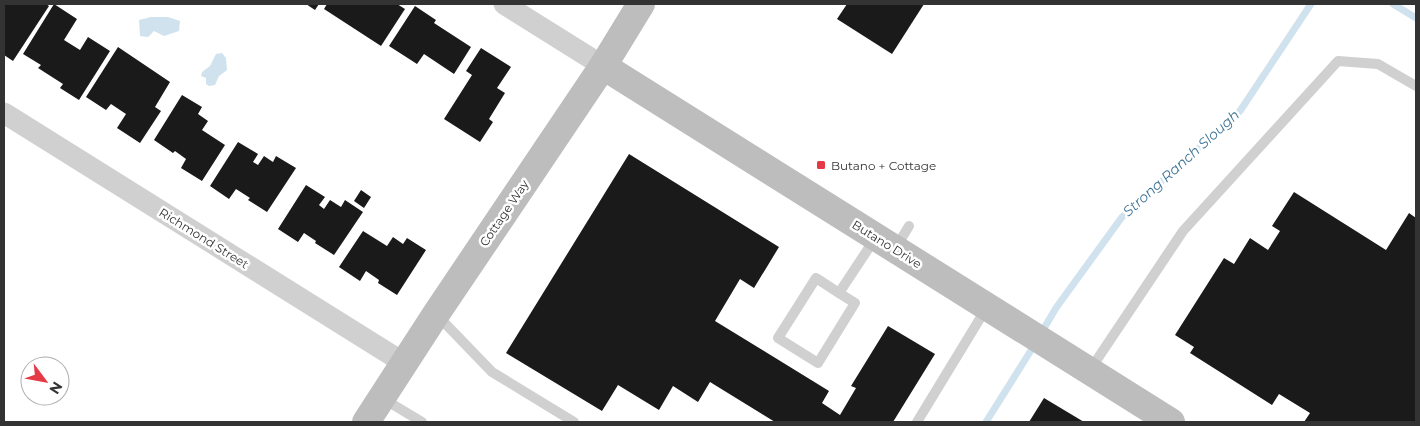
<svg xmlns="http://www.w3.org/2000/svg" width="1420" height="426" font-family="Montserrat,sans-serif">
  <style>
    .water { fill: #cfe2ee }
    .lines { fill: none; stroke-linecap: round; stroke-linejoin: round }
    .stream { stroke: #cfe2ee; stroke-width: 7 }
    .building { fill: #1a1a1a }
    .lane { stroke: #d0d0d0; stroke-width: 10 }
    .street { stroke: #d0d0d0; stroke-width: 21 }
    .secondary { stroke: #bdbdbd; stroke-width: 28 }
    .poi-dot { fill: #e63946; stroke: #fff; stroke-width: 2 }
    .labels { text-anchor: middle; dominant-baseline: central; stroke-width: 5; stroke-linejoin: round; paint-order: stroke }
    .poi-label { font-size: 12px; fill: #333; stroke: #fff; text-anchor: start }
    .street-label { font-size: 12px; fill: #333; stroke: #fff }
    .water-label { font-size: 14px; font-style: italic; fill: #3f7597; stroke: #fff }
  </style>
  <rect width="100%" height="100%" fill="#fff"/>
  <g class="water">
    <polygon points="151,17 168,17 180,21 179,31 164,36 154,31 148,37 140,36 139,20"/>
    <polygon points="222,53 226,58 227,70 219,76 215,85 209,86 206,84 206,78 201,76 202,72 210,66 216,54"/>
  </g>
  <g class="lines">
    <g class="stream">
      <polyline points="1393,4 1416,18"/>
      <polyline points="1040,335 1056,308 1122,217 1240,111 1311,4"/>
      <polyline points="986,422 1035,344"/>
    </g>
  </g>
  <g class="building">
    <polygon points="4,4 46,4 49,6 13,61 4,55"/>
    <polygon points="54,4 77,19 64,40 80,50 88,37 110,51 79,100 60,88 63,84 38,68 41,65 23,54"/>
    <polygon points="306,4 319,4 315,10"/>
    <polygon points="327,4 397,4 405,9 381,46 324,9"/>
    <polygon points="847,4 924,4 892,54 837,19"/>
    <polygon points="415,6 436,20 434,23 471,47 454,74 424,54 417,64 389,46"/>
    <polygon points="118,47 170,82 155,107 161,111 140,143 117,128 126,114 111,104 106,110 86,97"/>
    <polygon points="481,48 511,67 497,88 505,93 489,119 493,122 480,142 444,119 472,75 466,71"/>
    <polygon points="182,95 202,107 198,114 208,121 202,130 225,145 202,181 181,168 186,159 175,151 173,153 154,140"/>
    <polygon points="238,142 258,154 253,162 258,165 264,156 273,162 276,156 296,168 267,212 248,200 250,198 236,189 229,199 210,186"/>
    <polygon points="629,154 779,247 754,288 740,279 715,321 829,391 822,403 840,415 856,388 851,386 888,326 935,354 893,422 775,422 710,382 698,402 673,386 659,410 618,385 602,411 506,353"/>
    <polygon points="306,185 325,197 319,205 324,209 330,200 341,207 345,200 363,212 334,255 315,243 316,241 304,233 298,242 278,229"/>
    <polygon points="361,190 371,197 364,208 354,201"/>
    <polygon points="1294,192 1386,250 1409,213 1416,218 1416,422 1304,422 1310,413 1279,394 1272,405 1190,353 1194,347 1175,335 1224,258 1234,264 1250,238 1268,250 1280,231 1272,226"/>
    <polygon points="363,231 387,246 393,237 403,244 407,238 426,250 397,295 378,283 379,280 366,271 360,281 339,267"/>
    <polygon points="1044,398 1084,422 1029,422"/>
  </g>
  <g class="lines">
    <g class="lane">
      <polyline points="895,249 909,226"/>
      <polyline points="839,293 816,278 778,338 818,363 855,303 839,293 876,237"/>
      <polyline points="436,314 492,372 574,422"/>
      <polyline points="1090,370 1183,231 1338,61 1378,64 1416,86"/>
      <polyline points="382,398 422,422"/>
      <polyline points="917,422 987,307"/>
    </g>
    <g class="street">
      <polyline points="504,4 603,66"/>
      <polyline points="4,113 404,363"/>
    </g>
    <g class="secondary">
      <polyline points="603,66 1171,422"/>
      <polyline points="366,422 436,314 603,66 641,4"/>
    </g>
  </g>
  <rect class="poi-dot" x="816" y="160" width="10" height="10" rx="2.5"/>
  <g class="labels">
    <g class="poi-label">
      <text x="831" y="165">Butano + Cottage</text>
    </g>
    <g class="street-label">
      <text transform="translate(504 213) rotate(-56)">Cottage Way</text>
      <text transform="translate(204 238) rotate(32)">Richmond Street</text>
      <text transform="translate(887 244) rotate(32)">Butano Drive</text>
    </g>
    <g class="water-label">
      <text transform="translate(1181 163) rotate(-42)">Strong Ranch Slough</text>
    </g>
  </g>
  <rect width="1420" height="426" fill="none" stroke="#333333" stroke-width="10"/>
  <g transform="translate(45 381) rotate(122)"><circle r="24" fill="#ffffff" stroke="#adadad"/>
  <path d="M0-4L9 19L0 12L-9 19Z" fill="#e63946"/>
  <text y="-8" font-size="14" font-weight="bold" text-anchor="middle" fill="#333333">N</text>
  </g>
</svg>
